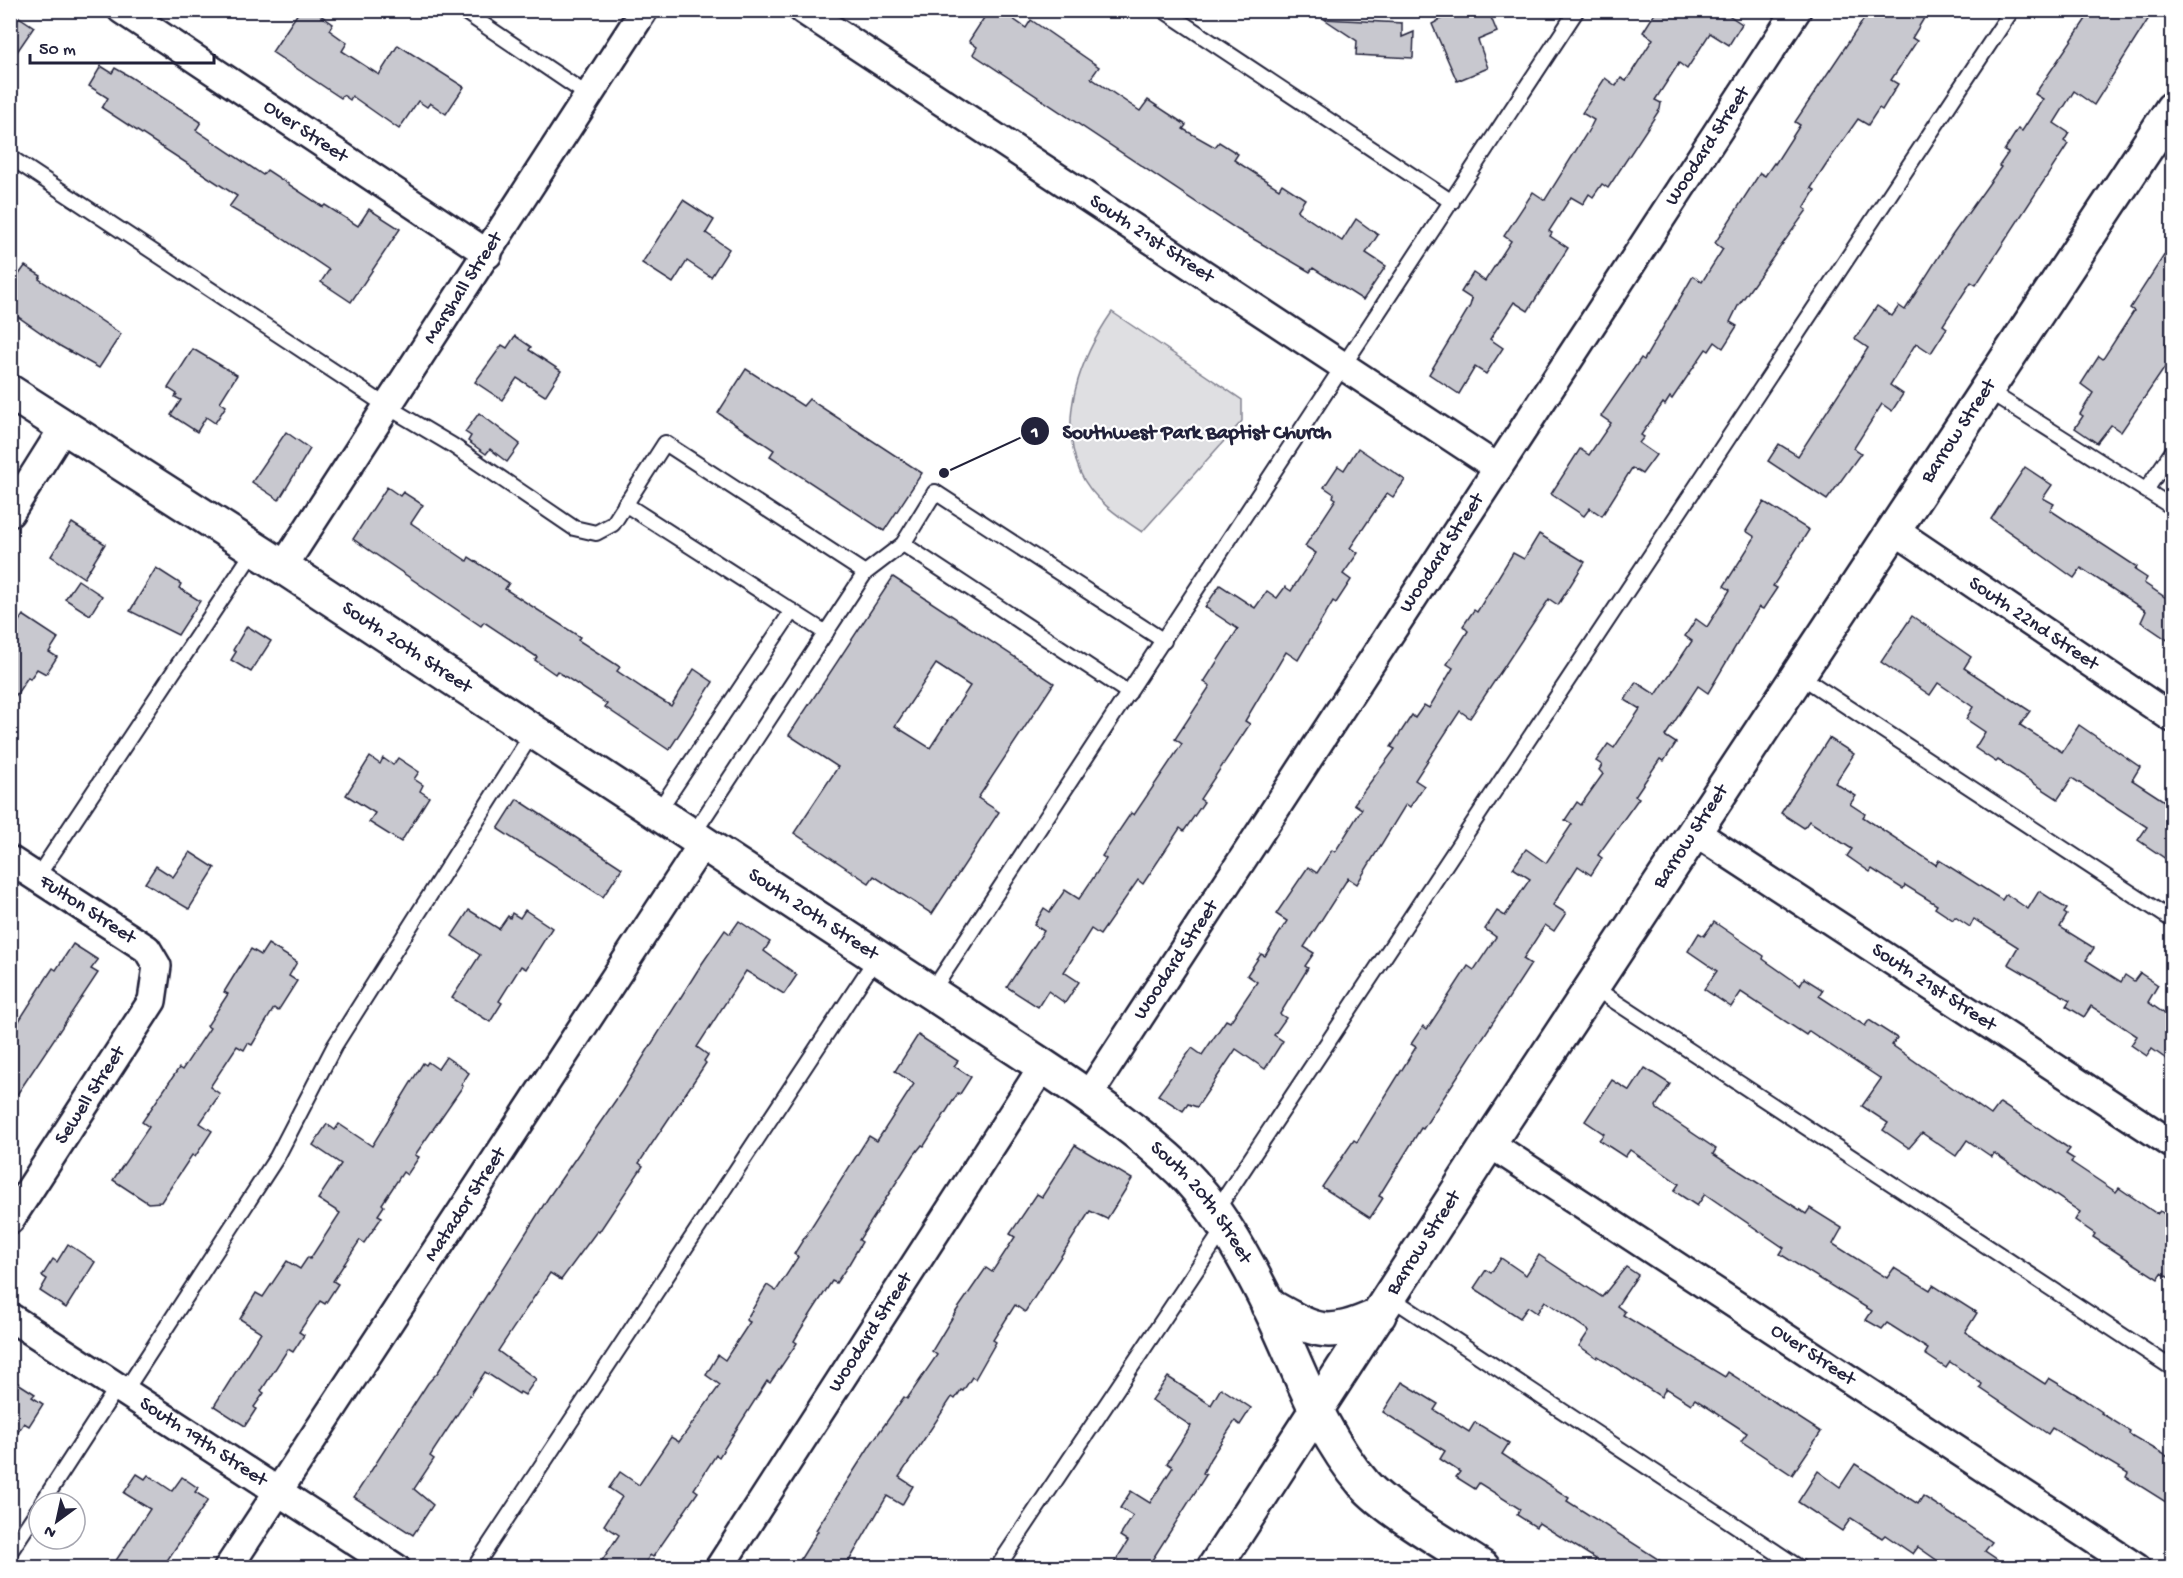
<svg xmlns="http://www.w3.org/2000/svg" width="2183" height="1578" font-family="'Gochi Hand',sans-serif">
  <style>
    .green { fill: #dfdfe2; stroke: #80808e; stroke-width: 1.5 }
    .building { fill: #c8c8cf; stroke: #22223b; stroke-width: 1.5; fill-rule: evenodd }
    .lines { fill: none; stroke-linecap: round; stroke-linejoin: round }
    .lane-casing { stroke: #22223b; stroke-width: 18 }
    .street-casing { stroke: #22223b; stroke-width: 32 }
    .secondary-casing { stroke: #22223b; stroke-width: 38 }
    .lane { stroke: #fff; stroke-width: 14 }
    .street { stroke: #fff; stroke-width: 27 }
    .secondary { stroke: #fff; stroke-width: 33 }
    .labels { text-anchor: middle; dominant-baseline: central; stroke-width: 4.5; stroke-linejoin: round; paint-order: stroke }
    .street-label { font-size: 20px; fill: #22223b; stroke: #fff }
    .leader { fill: none; stroke: #22223b; stroke-width: 2 }
    .callout-dot { fill: #22223b; stroke: #fff; stroke-width: 2 }
    .mark-label { font-size: 18px; text-anchor: middle; font-weight: bold; fill: #fff }
    .callout-label { font-size: 21px; text-anchor: middle; font-weight: bold; fill: #22223b; stroke: #fff; stroke-width: 4.5; stroke-linejoin: round; paint-order: stroke }
  </style>
  <rect width="100%" height="100%" fill="#fff"/>
  <filter id="ink" filterUnits="userSpaceOnUse"><feTurbulence type="fractalNoise" baseFrequency=".0167" numOctaves="2"/><feDisplacementMap in="SourceGraphic" scale="12" xChannelSelector="R" yChannelSelector="G"/><feConvolveMatrix kernelMatrix="1 2 1 2 8 2 1 2 1" color-interpolation-filters="sRGB"/></filter>
  <g filter="url(#ink)">
    <path class="green" d="M1112 312 1242 400V421L1142 532C1119 517 1091 498 1080 472 1057 417 1081 357 1112 312Z"/>
    <g class="building">
      <polygon points="300,10 313,10 333,24 329,30 347,43 342,51 379,75 398,45 464,87 446,114 430,103 427,107 418,101 399,129 352,96 350,100 343,95 341,98 272,52"/>
      <polygon points="989,10 1000,10 1026,28 1031,20 1099,67 1091,78 1140,111 1148,100 1186,125 1183,129 1215,147 1219,142 1238,154 1234,160 1279,189 1282,184 1305,199 1297,211 1342,241 1356,219 1378,235 1366,253 1386,266 1363,300 1313,268 1310,272 1238,230 973,54 977,47 969,41"/>
      <polygon points="1457,10 1488,10 1497,32 1478,40 1488,68 1457,81 1432,24"/>
      <polygon points="1657,10 1721,10 1742,24 1729,45 1710,33 1687,69 1679,63 1655,100 1661,103 1660,109 1608,188 1602,184 1593,197 1589,194 1583,204 1571,197 1549,231 1552,233 1550,236 1568,248 1528,311 1514,302 1490,339 1503,348 1486,374 1475,367 1459,394 1429,374 1470,306 1472,299 1461,292 1473,273 1485,281 1511,241 1504,236 1533,192 1545,200 1590,128 1594,120 1582,113 1605,78 1616,86 1621,78 1626,81 1653,39 1643,32"/>
      <polygon points="1870,10 1929,10 1912,38 1917,41 1891,80 1898,84 1882,110 1879,108 1868,125 1858,119 1834,153 1811,188 1815,190 1804,208 1807,210 1738,306 1730,322 1737,326 1723,348 1715,342 1709,351 1706,349 1672,399 1670,397 1665,405 1663,403 1641,435 1644,437 1639,443 1656,455 1642,474 1632,468 1602,516 1590,508 1584,516 1551,494 1580,449 1589,455 1611,423 1601,416 1641,358 1644,360 1693,276 1702,282 1723,249 1715,243 1760,173 1765,176 1774,163 1775,164 1800,125 1795,122"/>
      <polygon points="2092,10 2154,10 2094,105 2074,91 2054,123 2069,133 2064,141 2068,144 1976,285 1971,282 1943,325 1947,328 1931,353 1916,343 1890,385 1903,394 1892,411 1882,404 1854,448 1861,453 1827,500 1768,461 1779,444 1798,456 1868,348 1855,339 1877,306 1892,316 1899,306 1905,310 1951,237 2001,167 1999,166 2008,153 2004,151 2018,129 2022,131 2043,99 2035,94"/>
      <polygon points="10,11 34,27 10,62"/>
      <polygon points="1324,19 1402,23 1402,37 1414,32 1413,58 1356,55 1357,41"/>
      <polygon points="101,66 112,73 115,68 129,76 201,122 196,130 263,175 267,170 323,207 325,205 358,226 369,209 400,229 351,302 321,282 329,270 276,234 229,207 237,196 102,108 108,98 89,86"/>
      <polygon points="683,200 714,220 706,233 729,249 711,277 687,261 673,283 642,263"/>
      <polygon points="2172,243 2172,334 2165,346 2172,351 2172,357 2121,432 2111,425 2097,443 2075,428 2083,416 2080,414 2093,393 2081,384 2099,356 2103,359 2134,311 2130,308"/>
      <polygon points="25,266 41,276 39,279 121,334 99,368 60,346 10,311 10,272 18,276"/>
      <polygon points="515,336 531,347 529,350 561,371 545,396 517,378 502,400 475,382 502,345 507,348"/>
      <polygon points="193,349 237,375 220,402 226,406 215,423 206,417 197,432 171,415 181,400 175,397 177,394 168,388"/>
      <polygon points="746,369 803,406 809,399 922,473 884,531 770,456 774,450 718,413"/>
      <polygon points="479,413 520,444 507,462 490,449 486,454 468,441 471,436 465,432"/>
      <polygon points="286,432 310,449 279,500 252,482"/>
      <polygon points="1358,448 1405,480 1393,497 1387,493 1350,548 1358,553 1343,574 1351,580 1336,603 1333,601 1298,660 1286,652 1245,721 1250,724 1200,799 1204,802 1184,831 1180,828 1143,884 1138,880 1100,935 1091,929 1064,972 1079,982 1065,1003 1048,991 1038,1007 1007,987 1044,931 1034,925 1044,908 1050,912 1065,890 1079,899 1106,859 1102,856 1131,813 1134,815 1182,744 1175,739 1210,686 1204,682 1238,629 1205,607 1220,585 1255,608 1267,591 1277,598 1285,587 1291,591 1316,553 1305,546 1336,499 1333,497 1334,494 1324,487 1338,466 1344,470"/>
      <polygon points="2025,467 2052,485 2043,498 2054,504 2050,510 2137,567 2135,570 2147,578 2144,583 2172,602 2172,643 2141,622 2146,611 2081,568 2074,578 1991,519"/>
      <polygon points="387,487 400,496 403,492 423,505 411,523 467,561 469,557 509,583 505,589 580,637 578,640 620,667 617,671 650,693 671,706 694,669 713,682 669,750 605,707 607,704 557,671 555,674 535,660 537,657 484,622 481,626 353,539"/>
      <polygon points="1764,502 1809,530 1773,586 1777,588 1763,609 1759,607 1708,693 1698,686 1665,736 1676,743 1664,761 1660,759 1635,796 1639,798 1598,855 1602,858 1591,875 1578,866 1553,905 1566,913 1554,931 1545,925 1523,959 1531,964 1423,1129 1421,1128 1379,1196 1383,1198 1370,1218 1322,1187 1354,1140 1357,1142 1416,1047 1411,1044 1423,1026 1427,1029 1468,966 1474,970 1496,937 1485,929 1497,911 1505,916 1530,879 1513,868 1526,849 1546,863 1572,824 1565,820 1577,802 1581,805 1603,774 1599,770 1602,765 1596,761 1608,744 1614,748 1640,709 1625,700 1636,682 1656,695 1692,641 1685,636 1696,619 1707,627 1730,590 1724,586 1755,537 1746,531"/>
      <polygon points="72,523 105,544 84,578 51,556"/>
      <polygon points="1539,534 1585,562 1558,605 1549,599 1470,718 1460,711 1415,780 1424,786 1410,807 1406,804 1357,884 1348,878 1304,947 1314,953 1305,966 1308,968 1280,1014 1286,1018 1274,1035 1283,1041 1265,1069 1236,1049 1197,1107 1188,1104 1183,1111 1158,1095 1192,1048 1202,1055 1226,1020 1230,1022 1257,982 1247,975 1261,954 1265,956 1287,921 1276,914 1308,867 1317,873 1332,850 1335,852 1362,809 1354,804 1395,749 1391,747 1412,715 1415,718 1424,705 1429,708 1453,668 1447,664 1468,631 1463,626 1474,610 1477,612 1513,553 1524,559"/>
      <polygon points="156,568 181,584 179,588 200,601 178,635 130,611"/>
      <path d="M893 577 1054 683 978 798 999 812 932 914 874 876 869 883 794 833 838 767 789 735ZM936 664 970 686 930 748 895 726Z"/>
      <polygon points="78,580 102,596 90,615 65,599"/>
      <polygon points="23,615 58,638 49,652 57,657 46,674 37,669 30,679 28,677 10,704 10,634"/>
      <polygon points="1912,616 1971,657 1964,668 2030,711 2020,725 2062,752 2079,725 2140,767 2132,780 2172,806 2172,863 2138,840 2147,827 2072,778 2058,799 1998,760 1996,762 1975,748 1985,732 1966,719 1973,707 1938,683 1930,695 1881,662"/>
      <polygon points="247,626 271,641 251,672 231,660 236,652 233,650"/>
      <polygon points="1829,738 1854,754 1835,783 1856,796 1850,804 1865,814 1863,817 1936,865 1939,860 2002,900 2006,894 2028,909 2039,891 2067,909 2064,913 2067,915 2060,927 2094,948 2086,960 2121,982 2125,975 2134,981 2140,973 2158,985 2148,1002 2172,1019 2172,1063 2152,1049 2147,1056 2131,1045 2137,1036 2091,1006 2084,1017 2066,1006 2070,1000 2008,964 2018,947 1974,919 1970,927 1955,917 1953,920 1935,908 1937,905 1905,885 1903,889 1872,869 1870,872 1847,856 1852,849 1809,821 1804,828 1781,813"/>
      <polygon points="370,757 380,764 383,758 393,765 398,758 419,772 414,779 423,785 420,791 429,797 401,842 369,822 375,813 346,795"/>
      <polygon points="517,799 622,868 603,897 498,829"/>
      <polygon points="190,852 215,868 189,909 145,883 156,866 173,877"/>
      <polygon points="469,910 499,929 508,916 510,918 512,913 520,918 525,910 552,928 526,969 521,966 499,1001 502,1003 490,1022 452,998 480,955 452,936"/>
      <polygon points="739,921 770,942 764,951 797,975 784,994 746,971 697,1047 708,1055 704,1061 706,1063 639,1163 643,1166 599,1232 597,1231 561,1280 550,1273 498,1351 536,1379 525,1395 520,1392 519,1394 485,1372 430,1456 434,1459 414,1489 433,1505 413,1535 354,1497 428,1383 438,1372 548,1198 622,1091 701,965 725,930 730,934"/>
      <polygon points="1714,922 1764,956 1763,959 1800,985 1804,978 1823,990 1819,996 1865,1026 1869,1020 1897,1038 1892,1045 1991,1115 2000,1103 2070,1149 2066,1154 2074,1159 2071,1162 2116,1192 2119,1188 2157,1214 2160,1211 2172,1219 2172,1280 2162,1273 2158,1279 2093,1237 2095,1234 2075,1220 2080,1212 1994,1153 1992,1157 1967,1140 1956,1156 1922,1133 1909,1148 1883,1130 1888,1123 1862,1106 1881,1079 1809,1031 1806,1035 1741,992 1731,1007 1704,989 1717,971 1688,951 1699,933 1704,936"/>
      <polygon points="73,944 98,960 91,969 98,973 10,1105 10,1035 47,977 53,968 56,970"/>
      <polygon points="268,944 297,962 289,976 297,981 278,1011 274,1008 252,1045 248,1043 244,1050 237,1046 210,1087 220,1094 200,1123 212,1131 195,1157 192,1155 161,1202 148,1203 113,1180 149,1127 142,1122 179,1068 182,1070 210,1028 207,1026 228,994 224,992 240,966 251,949 261,955"/>
      <polygon points="918,1035 958,1061 954,1066 971,1077 960,1094 958,1093 924,1146 922,1145 914,1155 859,1240 862,1242 849,1264 836,1283 832,1281 801,1329 794,1341 797,1343 770,1383 767,1381 719,1457 716,1455 694,1489 698,1492 653,1557 650,1555 642,1568 597,1568 619,1535 604,1525 622,1497 609,1488 620,1472 639,1485 671,1437 679,1442 720,1385 706,1375 718,1355 725,1360 750,1322 746,1320 767,1285 776,1291 798,1257 794,1254 869,1136 877,1141 914,1084 895,1071"/>
      <polygon points="446,1057 469,1073 461,1085 463,1086 415,1155 419,1157 407,1175 403,1172 382,1204 384,1206 378,1215 382,1217 364,1243 360,1240 333,1281 338,1284 325,1304 320,1301 299,1332 304,1335 293,1352 288,1349 261,1391 264,1393 254,1407 256,1409 245,1426 214,1406 261,1332 240,1319 256,1293 263,1297 287,1261 300,1269 308,1257 310,1259 340,1213 318,1199 341,1164 313,1145 327,1124 335,1130 339,1124 372,1146 423,1063 426,1065 428,1062 438,1069"/>
      <polygon points="1645,1068 1670,1084 1656,1106 1657,1109 1716,1149 1713,1154 1806,1214 1810,1208 1842,1228 1833,1244 1887,1278 1894,1268 1930,1290 1933,1285 1977,1313 1965,1332 2045,1384 2049,1378 2077,1395 2102,1412 2101,1413 2130,1431 2129,1434 2172,1459 2172,1506 2126,1477 2128,1473 2052,1428 2048,1434 1980,1388 1982,1384 1950,1362 1946,1368 1925,1354 1928,1349 1887,1323 1882,1329 1866,1320 1872,1311 1780,1254 1784,1248 1705,1194 1697,1206 1674,1191 1679,1184 1630,1150 1625,1157 1599,1140 1604,1134 1585,1121 1612,1080 1630,1091"/>
      <polygon points="1075,1145 1132,1179 1107,1219 1090,1211 1025,1312 1015,1305 993,1340 996,1342 975,1379 972,1377 963,1391 961,1390 955,1399 952,1397 899,1477 913,1486 902,1505 887,1496 845,1568 795,1568 818,1531 816,1530 871,1444 904,1397 907,1399 937,1355 932,1351 955,1313 986,1268 992,1272 1015,1237 1010,1234 1037,1194 1042,1197"/>
      <polygon points="68,1244 95,1262 66,1308 40,1291 47,1279 42,1276 53,1259 57,1262"/>
      <polygon points="1539,1255 1602,1297 1626,1267 1638,1275 1617,1306 1625,1312 1623,1315 1725,1377 1728,1372 1821,1432 1792,1475 1741,1441 1747,1433 1695,1399 1691,1404 1666,1388 1661,1397 1598,1356 1597,1358 1579,1346 1589,1331 1545,1301 1537,1313 1528,1307 1520,1318 1474,1288 1486,1270 1491,1273 1501,1258 1526,1275"/>
      <polygon points="1168,1377 1211,1405 1221,1388 1251,1408 1240,1425 1235,1421 1210,1459 1203,1473 1206,1475 1147,1568 1111,1568 1128,1541 1120,1536 1133,1516 1120,1508 1131,1491 1150,1503 1173,1467 1167,1463 1191,1426 1152,1400"/>
      <polygon points="10,1378 35,1394 32,1397 43,1404 29,1426 24,1423 10,1444"/>
      <polygon points="1402,1382 1438,1404 1434,1410 1469,1432 1475,1422 1509,1443 1502,1454 1569,1498 1567,1501 1672,1568 1591,1568 1596,1559 1539,1523 1536,1527 1517,1515 1520,1509 1479,1483 1475,1489 1456,1477 1460,1472 1440,1459 1445,1451 1383,1412"/>
      <polygon points="1855,1464 1918,1504 1923,1496 1940,1507 1992,1542 1985,1551 2010,1568 1948,1568 1918,1547 1913,1554 1885,1535 1882,1538 1851,1518 1842,1531 1798,1502 1818,1471 1840,1487"/>
      <polygon points="137,1474 145,1479 148,1475 172,1491 182,1477 198,1488 195,1492 208,1500 162,1568 111,1568 150,1509 124,1493"/>
    </g>
    <g class="lines">
      <g class="lane-casing">
        <g id="lane">
          <polyline points="462,10 589,96"/>
          <polyline points="1163,10 1452,202"/>
          <polyline points="10,157 388,407 452,445 574,528 596,533 613,524 665,443 865,573"/>
          <polyline points="1987,390 2172,507"/>
          <polyline points="2146,490 2172,452"/>
          <polyline points="625,504 826,633"/>
          <polyline points="903,544 1129,693"/>
          <polyline points="1799,675 2172,920"/>
          <polyline points="657,813 792,611"/>
          <polyline points="692,836 865,573 903,544 935,492 1164,641"/>
          <polyline points="37,877 255,549"/>
          <polyline points="1593,987 2172,1368"/>
          <polyline points="931,993 1577,10"/>
          <polyline points="1216,1211 2012,10"/>
          <polyline points="1390,1297 1800,1568"/>
          <polyline points="125,1391 277,1157 335,1045 533,732"/>
          <polyline points="42,1503 118,1386"/>
          <polyline points="10,1552 39,1508"/>
          <polyline points="474,1568 877,957"/>
          <polyline points="997,1568 1225,1227"/>
        </g>
      </g>
      <g class="street-casing">
        <g id="street">
          <path id="s1" d="M122 10 488 254"/>
          <path id="s2" d="M803 10 1498 468"/>
          <polyline points="10,513 64,427"/>
          <path id="s3" d="M1894 530 2172 718"/>
          <path id="s4" d="M283 567 644 10"/>
          <path id="s5" d="M1695 832 2172 1144"/>
          <path id="s6" d="M10 860 147 949 157 966 152 1001 10 1220"/>
          <path id="s7" d="M1088 1096 1797 10"/>
          <path id="s8" d="M1489 1143 2137 1568"/>
          <path id="s9" d="M10 1317 396 1568"/>
          <path id="s10" d="M228 1568 703 843"/>
          <path id="s11" d="M719 1568 1043 1066"/>
        </g>
      </g>
      <g class="secondary-casing">
        <g id="secondary">
          <path id="s12" d="M10 392 283 567 1043 1066C1091 1098 1140 1132 1181 1171 1214 1204 1239 1247 1260 1288 1295 1354 1314 1426 1364 1484 1389 1512 1450 1546 1483 1568"/>
          <path d="M1268 1305C1318 1333 1325 1339 1379 1315"/>
          <path id="s13" d="M1214 1568 1489 1143 2172 109"/>
        </g>
      </g>
      <use href="#lane" class="lane"/>
      <use href="#street" class="street"/>
      <use href="#secondary" class="secondary"/>
    </g>
  </g>
  <g class="labels">
    <g class="street-label">
      <text stroke="none"><textPath href="#s1" startOffset="220">Over Street</textPath></text>
      <text stroke="none"><textPath href="#s7" startOffset="1134">Woodard Street</textPath></text>
      <text stroke="none"><textPath href="#s2" startOffset="417">South 21st Street</textPath></text>
      <text stroke="none"><textPath href="#s4" startOffset="332">Marshall Street</textPath></text>
      <text stroke="none"><textPath href="#s13" startOffset="1359">Barrow Street</textPath></text>
      <text stroke="none"><textPath href="#s7" startOffset="648">Woodard Street</textPath></text>
      <text stroke="none"><textPath href="#s3" startOffset="168">South 22nd Street</textPath></text>
      <text stroke="none"><textPath href="#s12" startOffset="472">South 20th Street</textPath></text>
      <text stroke="none"><textPath href="#s13" startOffset="873">Barrow Street</textPath></text>
      <text stroke="none"><textPath href="#s6" startOffset="92">Fulton Street</textPath></text>
      <text stroke="none"><textPath href="#s12" startOffset="958">South 20th Street</textPath></text>
      <text stroke="none"><textPath href="#s7" startOffset="162">Woodard Street</textPath></text>
      <text stroke="none"><textPath href="#s5" startOffset="285">South 21st Street</textPath></text>
      <text transform="translate(91 1096) rotate(-57)">Sewell Street</text>
      <text stroke="none"><textPath href="#s10" startOffset="434">Matador Street</textPath></text>
      <text stroke="none"><textPath href="#s12" startOffset="1444">South 20th Street</textPath></text>
      <text stroke="none"><textPath href="#s13" startOffset="387">Barrow Street</textPath></text>
      <text stroke="none"><textPath href="#s11" startOffset="280">Woodard Street</textPath></text>
      <text stroke="none"><textPath href="#s8" startOffset="387">Over Street</textPath></text>
      <text stroke="none"><textPath href="#s9" startOffset="230">South 19th Street</textPath></text>
    </g>
  </g>
  <path class="leader" d="M944 473L1035 431"/>
  <g class="callout-dot">
    <circle cx="944" cy="473" r="6"/>
    <circle cx="1035" cy="431" r="15"/>
  </g>
  <g class="mark-label">
    <text x="1035" y="437">1</text>
  </g>
  <g class="callout-label">
    <text x="1197" y="438">Southwest Park Baptist Church</text>
  </g>
  <rect width="2183" height="1578" fill="none" stroke="#fff" stroke-width="36"/>
  <rect x="18" y="18" width="2147" height="1542" fill="none" stroke="#22223b" stroke-width="2" filter="url(#ink)"/>
  <g transform="translate(57 1521) rotate(213)"><circle r="28" fill="#ffffff" stroke="#a7a7b1" stroke-width="1.5"/>
  <path d="M0-4.5L10 22L0 15L-10 22Z" fill="#22223b"/>
  <text y="-9" font-size="16" font-weight="bold" text-anchor="middle" fill="#22223b">N</text>
  </g>
  <path d="M30 54v9h184v-9" fill="none" stroke="#22223b" stroke-width="3"/>
  <text x="39" y="54" font-size="18" fill="#22223b" stroke="#ffffff" stroke-width="4.5" paint-order="stroke">50 m</text>
</svg>
